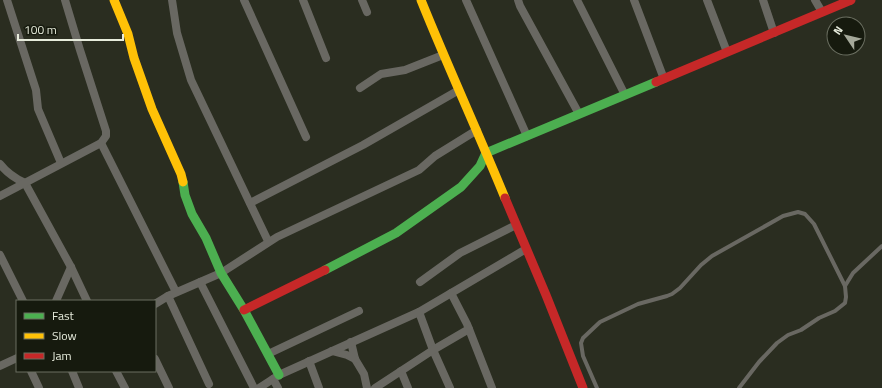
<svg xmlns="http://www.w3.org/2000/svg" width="882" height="388" font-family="'Titillium Web',sans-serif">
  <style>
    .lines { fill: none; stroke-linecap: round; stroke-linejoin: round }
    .lane { stroke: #696862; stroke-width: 4 }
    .street { stroke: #696862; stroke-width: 8 }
    .fast { stroke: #4caf50; stroke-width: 9 }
    .slow { stroke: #ffc107; stroke-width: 9 }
    .jam { stroke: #c62828; stroke-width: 9 }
  </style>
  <rect width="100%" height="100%" fill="#2a2d20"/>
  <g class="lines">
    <g class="lane">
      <polyline points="845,286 853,273 882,246"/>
      <polyline points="597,388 583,356 581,343 583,338 600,322 638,304 667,296 672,294 680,288 701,265 712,256 783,216 798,212 805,214 814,224 845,286 846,297 845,303 835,311 819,318 801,330 788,335 777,343 759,362 739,388"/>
    </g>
    <g class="street">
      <polyline points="7,0 36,90 38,109 61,163"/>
      <polyline points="172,0 177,33 191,80 268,241"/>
      <polyline points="244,0 306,137"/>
      <polyline points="303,0 326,58"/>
      <polyline points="362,0 367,12"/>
      <polyline points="466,0 527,136"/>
      <polyline points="518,0 520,6 579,114"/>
      <polyline points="577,0 625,95"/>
      <polyline points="634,0 664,79"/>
      <polyline points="707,0 727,52"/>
      <polyline points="763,0 774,33"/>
      <polyline points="815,0 822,12"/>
      <polyline points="360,88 381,74 405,70 443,55"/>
      <polyline points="101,143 176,292"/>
      <path d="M0 164C7 173 14 178 25 183L71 267 87 301"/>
      <polyline points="0,196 101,143 106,136 106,131 80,50 65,0"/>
      <polyline points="250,203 363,145 459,90"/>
      <polyline points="0,255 23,301"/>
      <polyline points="200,282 254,388"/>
      <polyline points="420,282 460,253 516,225"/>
      <polyline points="451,293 467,324 492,388"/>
      <polyline points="168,296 209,384"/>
      <polyline points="56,301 71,267"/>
      <polyline points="155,304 168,296 221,273 277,237 419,170 435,156 477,130"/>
      <polyline points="419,312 433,350 450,388"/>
      <polyline points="351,342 355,359 364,374 367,388"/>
      <polyline points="332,351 347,355 355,359"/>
      <polyline points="268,354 359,311"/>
      <polyline points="155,359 169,388"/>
      <polyline points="309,361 319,388"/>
      <polyline points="0,366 17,358"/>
      <polyline points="31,371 39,388"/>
      <polyline points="72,371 79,388"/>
      <polyline points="116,371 125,388"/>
      <polyline points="401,371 408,388"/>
      <polyline points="273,379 278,388"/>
      <polyline points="259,388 279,375 419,312 526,249"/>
      <polyline points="375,388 433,350 469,329"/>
    </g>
    <g class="fast">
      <polyline points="183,182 185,195 192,214 206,238 221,273 244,310 279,375"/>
      <polyline points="325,270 396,233 461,187 480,166 486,153 656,82"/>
    </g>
    <g class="slow">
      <polyline points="114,0 128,34 134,58 152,109 181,174 183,182"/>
      <path d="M421 0C448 67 478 132 505 198"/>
    </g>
    <g class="jam">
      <polyline points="656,82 851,0"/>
      <polyline points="505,198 546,295 583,388"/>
      <polyline points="244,310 325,270"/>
    </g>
  </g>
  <rect x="16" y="300" width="140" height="72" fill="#161a0e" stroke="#6a6e60"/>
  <rect x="24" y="313" width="20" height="6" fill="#4caf50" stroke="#6a6e60"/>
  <text x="52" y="320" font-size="12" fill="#e7ecdc">Fast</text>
  <rect x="24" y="333" width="20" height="6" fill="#ffc107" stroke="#6a6e60"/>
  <text x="52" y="340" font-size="12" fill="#e7ecdc">Slow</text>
  <rect x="24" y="353" width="20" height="6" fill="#c62828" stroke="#6a6e60"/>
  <text x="52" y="360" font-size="12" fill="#e7ecdc">Jam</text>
  <g transform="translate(846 36) rotate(305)"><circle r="19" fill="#161a0e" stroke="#6a6e60"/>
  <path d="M0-3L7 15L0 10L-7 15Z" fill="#a5a99a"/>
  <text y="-6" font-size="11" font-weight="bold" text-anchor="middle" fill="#e7ecdc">N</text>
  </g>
  <path d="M18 34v6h105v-6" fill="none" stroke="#e7ecdc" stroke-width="2"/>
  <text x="24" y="34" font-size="12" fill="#e7ecdc" stroke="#161a0e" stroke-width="3" paint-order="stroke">100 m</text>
</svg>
